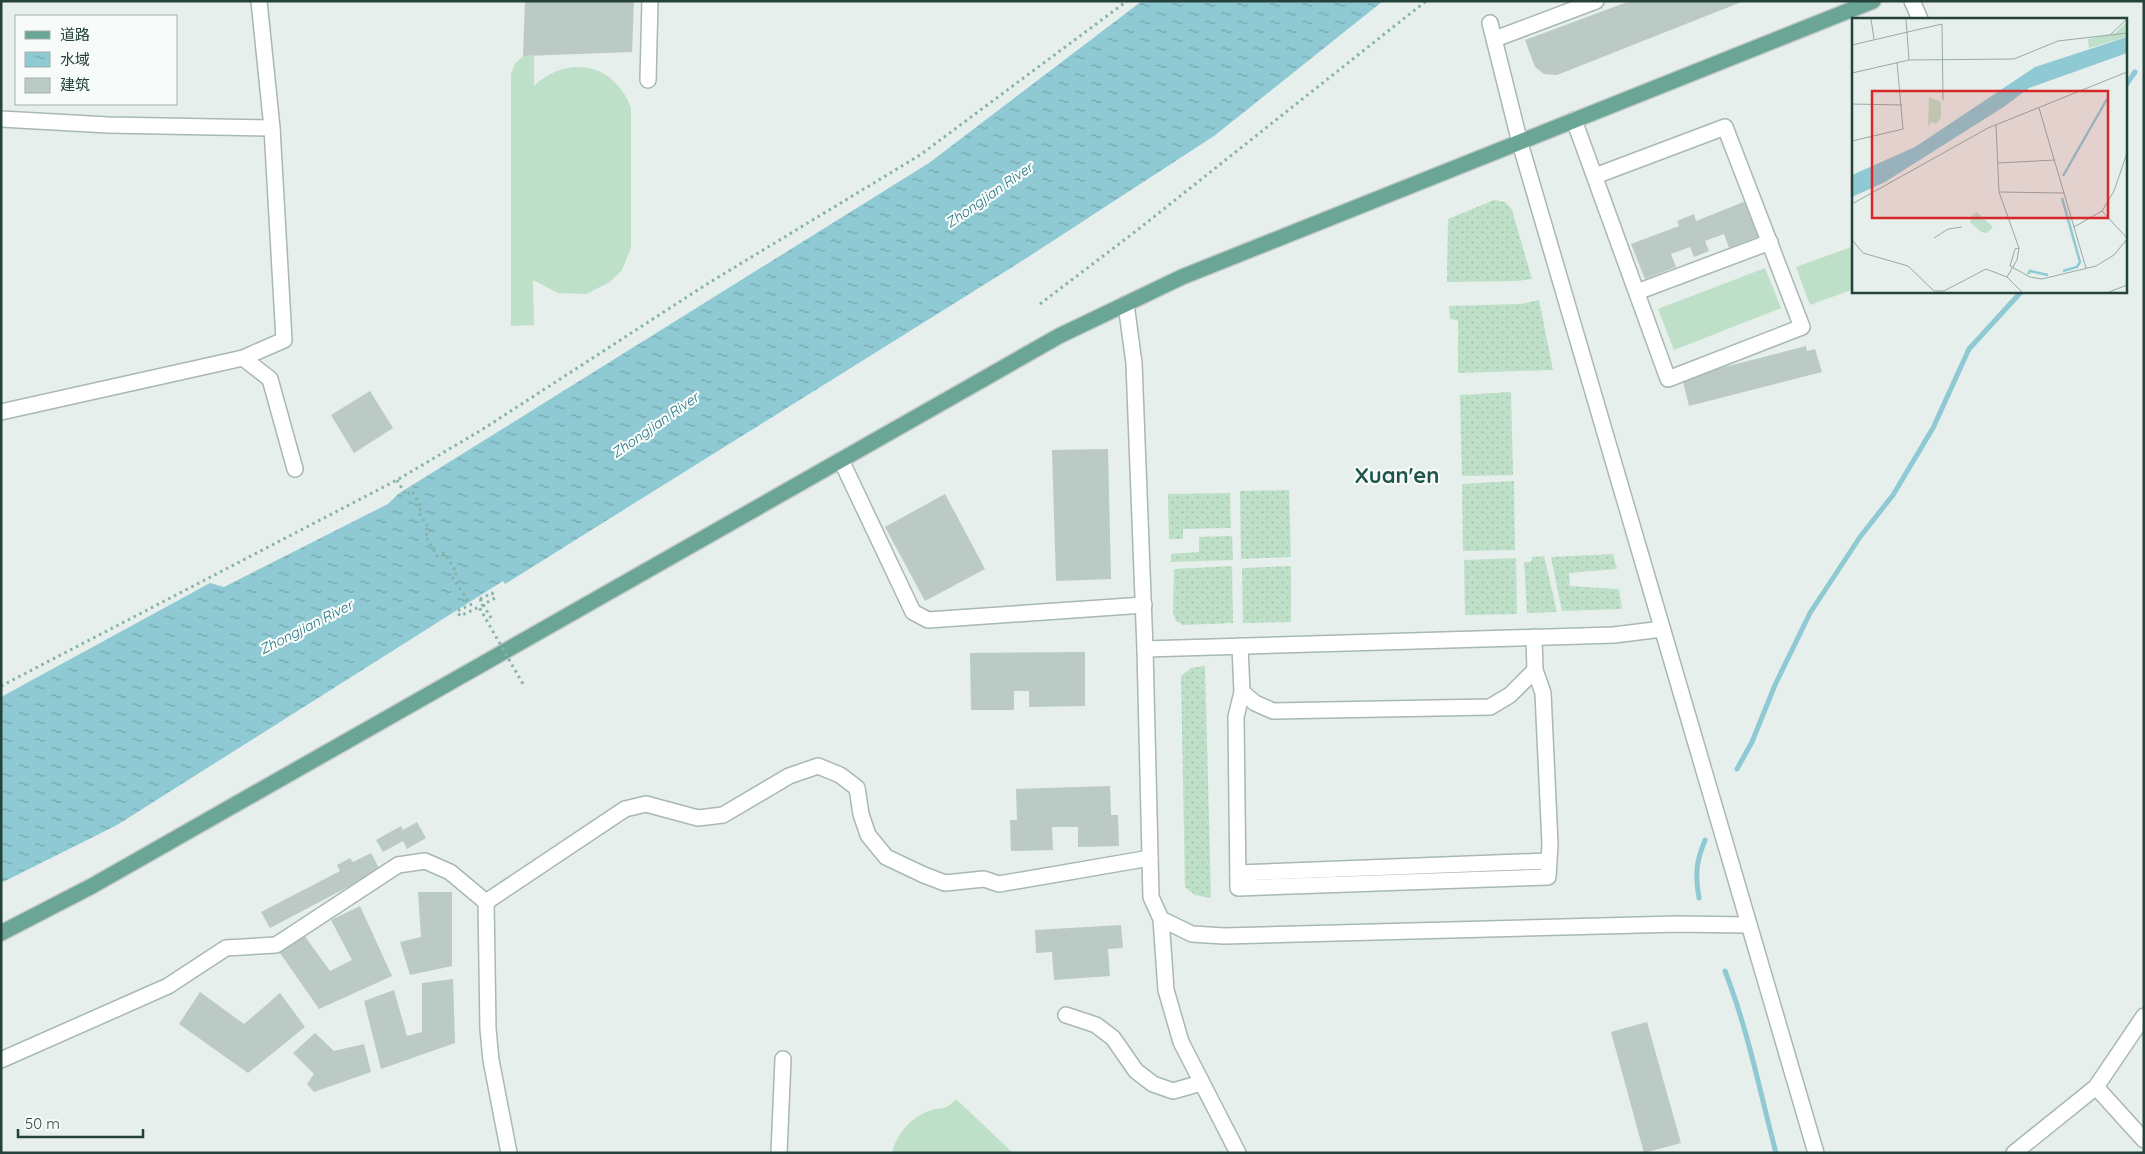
<svg xmlns="http://www.w3.org/2000/svg" width="2145" height="1154" font-family="Quicksand,'Noto Sans SC',sans-serif">
  <style>
    .grass { fill: url(#grass-dots) }
    .pitch { fill: #bfe0c8 }
    .water { fill: url(#water-ripples) }
    .lines { fill: none; stroke-linecap: round; stroke-linejoin: round }
    .stream { stroke: #8ec9d4; stroke-width: 5 }
    .building { fill: #bbcac4 }
    .minor-casing { stroke: #a8b8b2; stroke-width: 18 }
    .major-casing { stroke: #c2cac8; stroke-width: 18 }
    .path { stroke: #86b3a5; stroke-width: 3; stroke-dasharray: 2.5 4; stroke-linecap: butt }
    .minor { stroke: #fff; stroke-width: 15 }
    .major { stroke: #6aa596; stroke-width: 15 }
    .path-bridge { stroke: #86b3a5; stroke-width: 3; stroke-dasharray: 2.5 4; stroke-linecap: butt }
    .labels { text-anchor: middle; dominant-baseline: central; stroke-width: 4.5; stroke-linejoin: round; paint-order: stroke }
    .water-label { font-size: 14px; font-style: italic; fill: #1c6f80; stroke: #f7fbf9 }
    .town-label { font-size: 22px; font-weight: bold; fill: #1f5548; stroke: #f7fbf9 }
    .inset-river { fill: none; stroke: #8ec9d4; stroke-width: 2.5 }
    .inset-road { fill: none; stroke: #98aaa4; stroke-width: 1 }
    .view { fill: #d62828; fill-opacity: 0.15; stroke: #d62828; stroke-width: 2.5 }
    .inset-edge { fill: none; stroke: #24423a; stroke-width: 2.5 }
  </style>
  <defs>
    <pattern id="grass-dots" width="8" height="8" patternUnits="userSpaceOnUse" patternTransform="scale(1.25)"><rect width="8" height="8" fill="#bfe0c8"/><path d="M2 2h.1M6 6h.1" fill="none" stroke="#a4c1ad" stroke-width="1.8" stroke-linecap="round"/></pattern>
    <pattern id="water-ripples" width="26" height="14" patternUnits="userSpaceOnUse" patternTransform="scale(1.25)"><rect width="26" height="14" fill="#8ec9d4"/><path d="M2 4q2-2 4 0t4 0M15 11q2-2 4 0t4 0" fill="none" stroke="#74a5ad"/></pattern>
  </defs>
  <rect width="100%" height="100%" fill="#e6efeb"/>
  <g class="grass">
    <polygon points="1494,200 1505,202 1512,210 1532,279 1518,281 1447,282 1448,219"/>
    <polygon points="1539,300 1553,370 1458,373 1458,320 1450,319 1449,306 1521,304"/>
    <polygon points="1511,392 1513,475 1462,476 1460,395"/>
    <polygon points="1514,481 1515,550 1463,551 1462,484"/>
    <polygon points="1289,490 1291,557 1241,559 1240,491"/>
    <polygon points="1230,493 1231,528 1183,529 1183,539 1169,539 1168,494"/>
    <polygon points="1232,536 1233,560 1171,562 1171,554 1199,552 1199,537"/>
    <polygon points="1613,554 1617,569 1569,573 1570,586 1619,589 1622,609 1562,611 1551,557"/>
    <polygon points="1544,556 1557,612 1527,613 1524,562 1531,562 1532,557"/>
    <polygon points="1516,558 1517,614 1465,615 1464,560"/>
    <polygon points="1232,566 1233,623 1183,625 1176,621 1173,613 1174,569"/>
    <polygon points="1291,566 1291,622 1243,623 1242,568"/>
    <polygon points="1205,666 1211,898 1195,895 1185,887 1181,676 1191,668"/>
  </g>
  <g class="pitch">
    <path d="M523 56H534V86C567 54 615 63 631 108V248L622 270 610 282 586 294 558 293 533 280 534 325 511 326V74L515 64Z"/>
    <polygon points="1854,246 1854,289 1810,305 1796,267"/>
    <polygon points="1765,268 1781,308 1674,350 1658,309"/>
    <path d="M956 1099 1013 1153H892C897 1133 912 1116 932 1110 945 1107 946 1110 956 1099Z"/>
  </g>
  <polygon class="water" points="1142,1 1383,1 1214,136 1025,259 505,584 503,581 117,825 1,883 1,697 210,583 224,587 388,504 398,494 929,163"/>
  <g class="lines">
    <g class="stream">
      <polyline points="2126,85 2135,72"/>
      <polyline points="1737,769 1752,742 1775,685 1810,613 1860,537 1893,495 1933,428 1969,349 2022,291"/>
      <path d="M1699 898C1695 874 1696 862 1705 840"/>
      <path d="M1725 971C1748 1030 1760 1092 1776 1153"/>
    </g>
  </g>
  <g class="building">
    <polygon points="525,1 634,1 632,52 523,56"/>
    <polygon points="1630,1 1744,1 1557,75 1544,74 1535,67 1525,40"/>
    <polygon points="1751,199 1765,234 1729,248 1724,234 1705,241 1709,251 1694,257 1690,247 1671,254 1676,267 1645,279 1631,244 1679,226 1677,221 1694,214 1696,221"/>
    <polygon points="1806,346 1807,351 1815,349 1822,372 1689,406 1682,378"/>
    <polygon points="370,391 393,428 354,453 331,415"/>
    <polygon points="1108,449 1111,579 1056,581 1052,450"/>
    <polygon points="945,494 985,569 925,601 885,527"/>
    <polygon points="1085,652 1085,706 1029,707 1029,691 1014,691 1014,710 971,710 970,653"/>
    <polygon points="1110,786 1111,815 1118,815 1119,846 1078,847 1078,827 1052,827 1053,850 1011,851 1010,820 1017,820 1016,789"/>
    <polygon points="417,822 426,838 407,849 403,841 383,852 376,840 401,826 403,830"/>
    <polygon points="371,853 380,870 270,928 261,912 340,871 337,865 350,858 353,862"/>
    <polygon points="418,892 452,892 452,966 410,975 400,942 421,937"/>
    <polygon points="360,906 392,976 319,1009 278,950 301,931 330,971 352,960 331,920"/>
    <polygon points="1121,925 1123,948 1108,949 1110,976 1054,980 1052,952 1036,953 1035,930"/>
    <polygon points="453,979 455,1043 381,1069 364,1001 394,990 407,1036 422,1032 422,983"/>
    <polygon points="200,992 244,1024 280,993 305,1027 248,1073 179,1024"/>
    <polygon points="1647,1022 1681,1143 1644,1153 1611,1032"/>
    <polygon points="315,1033 334,1051 364,1044 371,1072 314,1092 307,1084 314,1074 293,1053"/>
  </g>
  <g class="lines">
    <g class="minor-casing">
      <g id="minor">
        <polyline points="1912,1 1920,19"/>
        <polyline points="1490,23 1520,143 1816,1153"/>
        <polyline points="1495,39 1596,1"/>
        <polyline points="648,80 650,1"/>
        <polyline points="1,119 108,125 272,128"/>
        <polyline points="1574,120 1668,379 1802,327 1725,127 1595,176"/>
        <polyline points="1637,292 1770,242"/>
        <polyline points="1126,304 1134,363 1145,649 1151,897 1161,919 1192,934 1224,936 1677,924 1749,925"/>
        <polyline points="243,358 270,379 295,469"/>
        <polyline points="1,412 243,358 284,340 272,128 259,1"/>
        <polyline points="841,460 913,612 928,620 1144,605"/>
        <polyline points="1240,646 1242,692 1236,717 1238,888 1548,877 1550,844 1543,693 1535,670 1534,637"/>
        <polyline points="1145,649 1614,635 1662,629"/>
        <polyline points="1242,692 1255,703 1273,711 1490,707 1510,695 1535,670"/>
        <polyline points="1238,873 1548,861"/>
        <polyline points="486,902 625,809 646,804 698,818 723,815 789,776 818,766 840,775 857,788 861,814 868,835 886,857 924,875 945,883 984,879 999,884 1150,858"/>
        <polyline points="1161,919 1166,990 1181,1042 1238,1153"/>
        <polyline points="1066,1015 1096,1025 1113,1038 1136,1071 1153,1084 1173,1091 1201,1083"/>
        <polyline points="1,1060 168,986 226,948 276,945 398,865 425,861 450,872 486,902 488,1029 491,1060 509,1153"/>
        <polyline points="2096,1087 2144,1140"/>
        <polyline points="779,1153 783,1059"/>
        <polyline points="2014,1153 2096,1087 2144,1016"/>
      </g>
    </g>
    <g class="major-casing">
      <polyline id="major" points="1,933 92,886 1059,336 1182,277 1873,1"/>
    </g>
    <g class="path">
      <polyline points="1040,304 1136,231 1426,1"/>
      <polyline points="397,480 406,495 412,491 422,508 418,511 431,532 425,535 437,556 444,553 457,573 452,577 469,602"/>
      <polyline points="480,599 491,618"/>
      <polyline points="472,604 457,611 460,616 479,607"/>
      <polyline points="1,686 397,480 483,429 707,284 920,155 1127,1"/>
    </g>
    <use href="#minor" class="minor"/>
    <use href="#major" class="major"/>
    <polyline class="path-bridge" points="480,599 492,593 495,598 479,607 523,684"/>
  </g>
  <g class="labels">
    <g class="water-label">
      <text transform="translate(989 195) rotate(-35)">Zhongjian River</text>
      <text transform="translate(655 425) rotate(-35)">Zhongjian River</text>
      <text transform="translate(306 627) rotate(-27)">Zhongjian River</text>
    </g>
    <g class="town-label">
      <text x="1397" y="475">Xuan'en</text>
    </g>
  </g>
  <g transform="translate(1852 18)">
    <rect width="275" height="275" fill="#e6efeb"/>
    <path d="M275 3V19L237 30 236 21 263 15Z" fill="#bfe0c8"/>
    <path d="M77 79 89 84V100L84 106 79 104 76 109ZM125 194 141 209 135 215 129 214 118 204 119 198Z" fill="#bfe0c8"/>
    <path d="M275 19V35L177 70 153 88 33 164 0 179V157L63 129 183 49Z" fill="#8ec9d4"/>
    <path class="inset-river" d="M211 158 255 81M210 180 228 244 225 249 211 253M176 256 178 253 196 257"/>
    <path class="inset-road" d="M19 1 22 21M54 1 57 42M259 17 275 15M0 27 90 6 91 82M0 55 57 42 162 41 206 23 258 17 275 1M0 86 50 87M187 90 234 250M144 107 147 174 212 175M0 123 51 111 45 44M146 145 203 142M147 174 167 230 165 242 155 259M0 186 136 110 275 54M250 193 275 220M222 209 250 193 262 173 275 135M82 220 96 211 110 209M0 222 11 235 56 248 82 273H92L134 251 155 259 170 274M167 230 163 231 158 248 178 259 190 261 244 248 262 237 275 221M257 274 275 267"/>
    <path class="view" d="M20 73H256V200H20Z"/>
    <rect width="275" height="275" class="inset-edge"/>
  </g>
  <rect width="2145" height="1154" fill="none" stroke="#24423a" stroke-width="5"/>
  <rect x="15" y="15" width="162" height="90" fill="#f7fbf9" stroke="#a3b1ad"/>
  <rect x="25" y="31" width="25" height="8" fill="#6aa596" stroke="#a3b1ad"/>
  <text x="60" y="40" font-size="15" fill="#24423a">道路</text>
  <rect x="25" y="52" width="25" height="15" fill="url(#water-ripples)" stroke="#a3b1ad"/>
  <text x="60" y="65" font-size="15" fill="#24423a">水域</text>
  <rect x="25" y="78" width="25" height="15" fill="#bbcac4" stroke="#a3b1ad"/>
  <text x="60" y="90" font-size="15" fill="#24423a">建筑</text>
  <path d="M18 1129v8h125v-8" fill="none" stroke="#24423a" stroke-width="2.5"/>
  <text x="25" y="1129" font-size="15" fill="#24423a" stroke="#f7fbf9" stroke-width="4" paint-order="stroke">50 m</text>
</svg>
